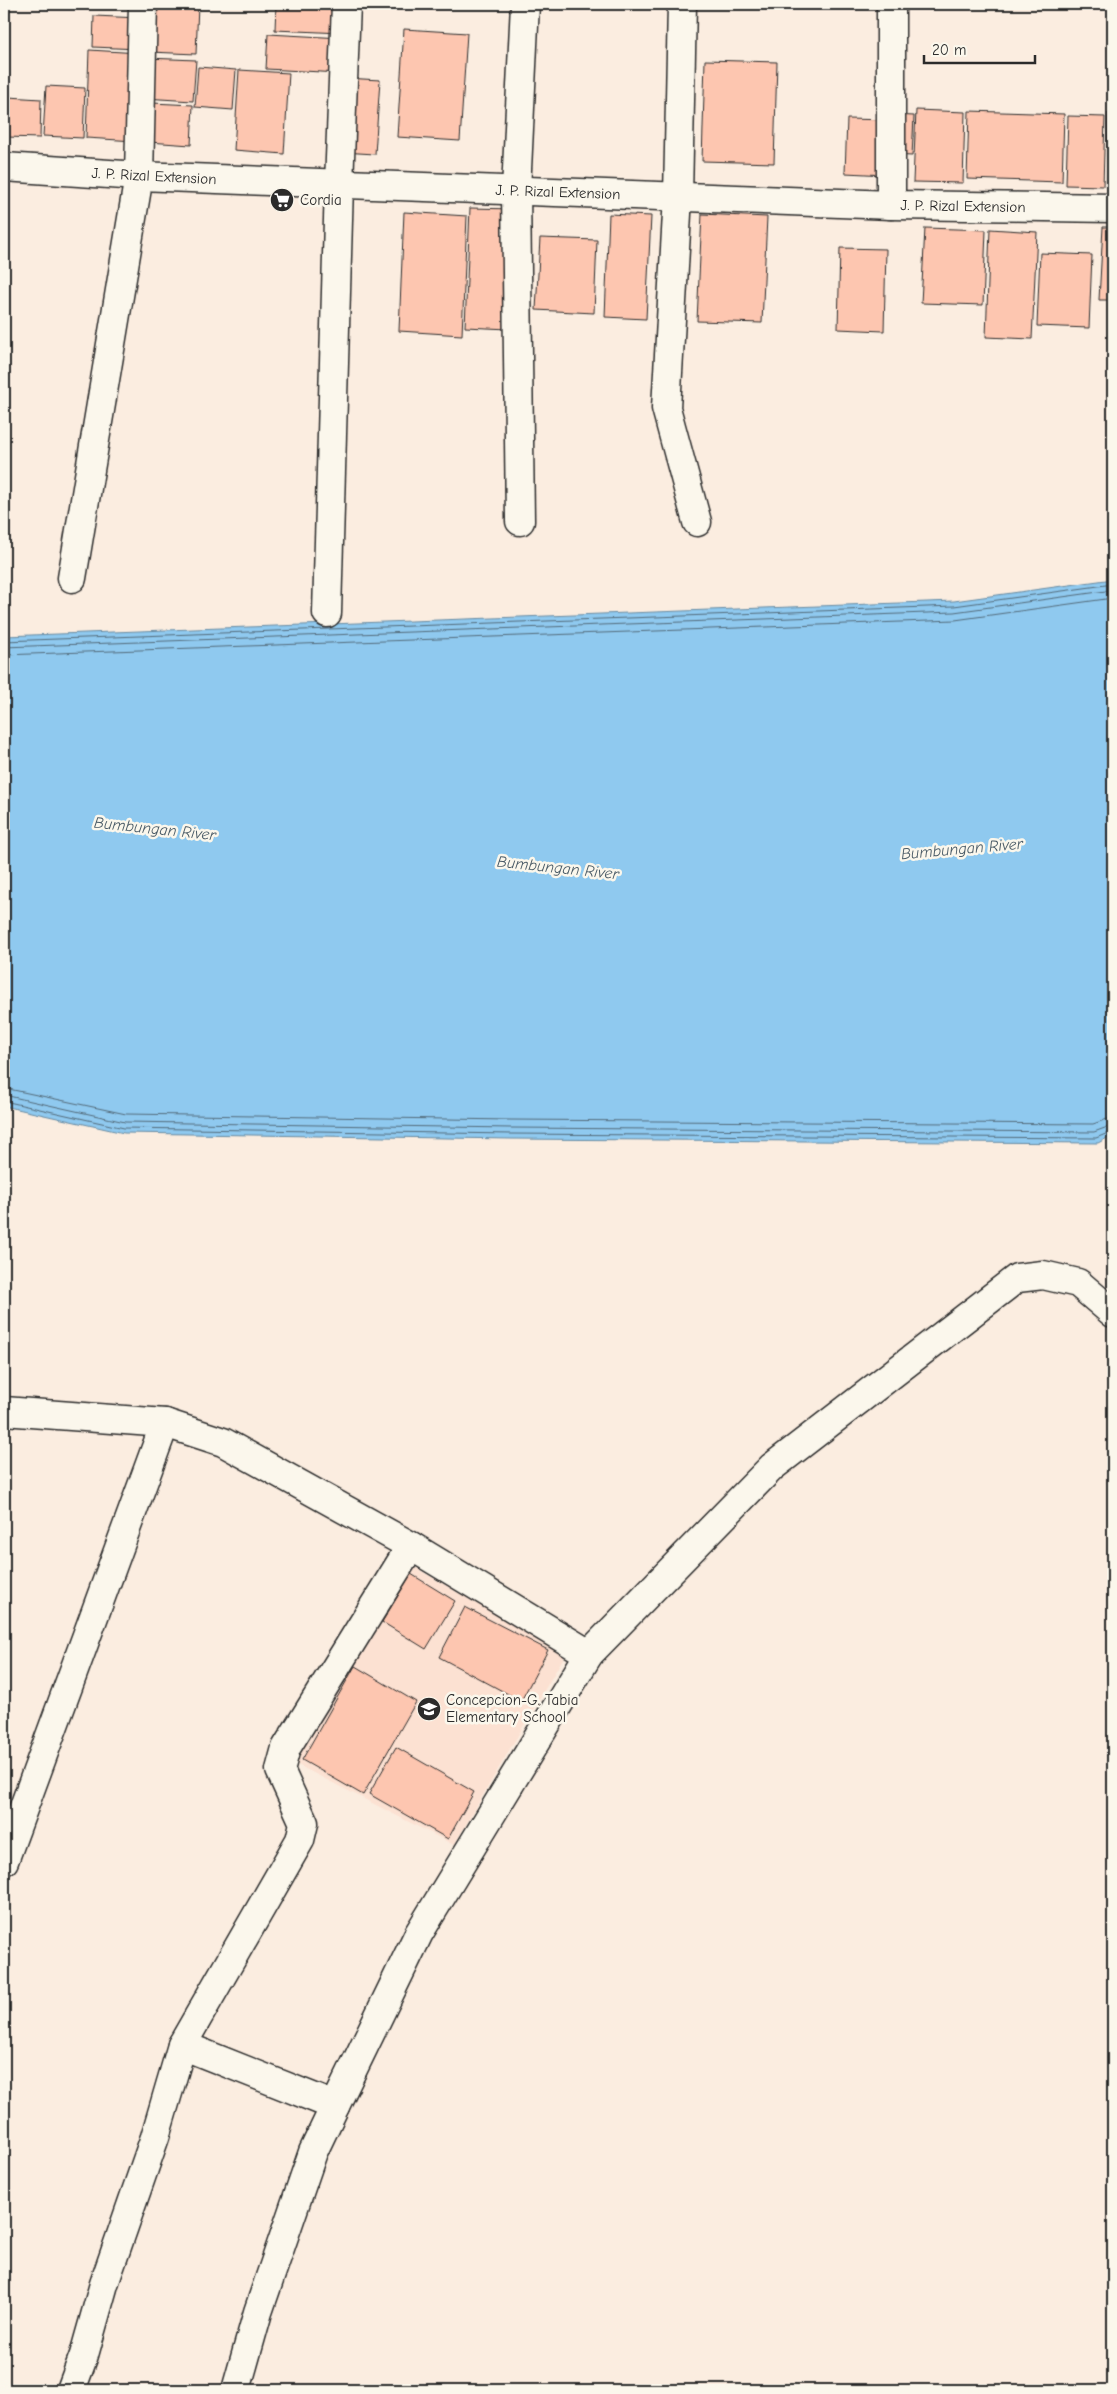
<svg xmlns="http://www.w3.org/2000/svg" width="1117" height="2394" font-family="'Comic Neue',sans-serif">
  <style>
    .built { fill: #fce1d2 }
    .water { fill: #8fc9ef; stroke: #678aa1 }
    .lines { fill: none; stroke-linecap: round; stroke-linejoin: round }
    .shore { stroke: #536a79; stroke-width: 1 }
    .building { fill: #fdc6b0; stroke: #2b2b2b }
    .minor-casing { stroke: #2b2b2b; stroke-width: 31 }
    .minor { stroke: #fbf7ec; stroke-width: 28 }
    .labels { text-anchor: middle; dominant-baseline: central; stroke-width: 5; stroke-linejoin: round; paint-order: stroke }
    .street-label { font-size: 15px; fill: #2b2b2b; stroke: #fbf7ec }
    .poi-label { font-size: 15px; fill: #2b2b2b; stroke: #fbf7ec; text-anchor: start }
    .water-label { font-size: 16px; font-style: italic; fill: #495a66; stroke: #fbf7ec }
  </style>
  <rect width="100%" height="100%" fill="#fbede0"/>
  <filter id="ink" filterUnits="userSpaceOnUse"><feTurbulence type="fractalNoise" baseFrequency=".02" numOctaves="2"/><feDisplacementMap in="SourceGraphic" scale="10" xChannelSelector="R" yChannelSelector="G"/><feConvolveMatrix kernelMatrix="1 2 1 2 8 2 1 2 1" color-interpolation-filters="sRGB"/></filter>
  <g filter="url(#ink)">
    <polygon class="built" points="409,1564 565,1655 454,1845 294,1763"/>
    <polygon class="water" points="1113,579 1113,1135 1098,1143 511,1139 124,1133 4,1106 4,636 954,601"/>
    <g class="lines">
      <g class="shore">
        <polyline points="4,641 954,606 1113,584"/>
        <polyline points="4,647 954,612 1113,590"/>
        <polyline points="4,655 955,620 1113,598"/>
        <polyline points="4,1088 126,1114 511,1120 1093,1124 1113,1117"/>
        <polyline points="4,1095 125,1122 511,1128 1094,1132 1113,1125"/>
        <polyline points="4,1101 124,1128 511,1134 1096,1138 1113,1131"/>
      </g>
    </g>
    <g class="building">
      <polygon points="151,4 198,4 196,54 150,52"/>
      <polygon points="276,4 344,4 342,33 275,30"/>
      <polygon points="94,16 140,18 139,49 93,47"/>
      <polygon points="404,29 467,33 460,141 397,137"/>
      <polygon points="268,34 342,38 340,73 266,69"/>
      <polygon points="89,50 139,53 135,141 86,138"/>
      <polygon points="147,58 196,60 193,101 144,98"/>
      <polygon points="705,60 777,62 774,163 702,161"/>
      <polygon points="198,67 236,70 233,110 195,107"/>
      <polygon points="239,70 289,73 284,154 234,150"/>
      <polygon points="4,78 6,78 4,125"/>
      <polygon points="346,78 380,80 375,154 342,152"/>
      <polygon points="46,86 85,88 83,138 43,136"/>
      <polygon points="8,97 41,99 40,138 6,137"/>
      <polygon points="152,103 193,105 191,145 149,142"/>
      <polygon points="916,110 965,112 963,183 913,182"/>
      <polygon points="969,111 1064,114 1062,182 967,179"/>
      <polygon points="1108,113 1113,113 1113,187 1107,187"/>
      <polygon points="892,115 914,116 912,156 891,155"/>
      <polygon points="1068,116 1105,117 1103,186 1066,185"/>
      <polygon points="847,119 888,120 887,175 845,173"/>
      <polygon points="470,208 514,209 509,329 465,327"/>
      <polygon points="404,212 467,216 462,335 399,331"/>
      <polygon points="609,214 651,216 646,319 605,317"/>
      <polygon points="702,214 767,217 762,323 697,321"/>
      <polygon points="1103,227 1113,227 1113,300 1099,300"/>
      <polygon points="925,228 986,230 983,305 921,303"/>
      <polygon points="990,229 1037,232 1032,339 986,337"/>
      <polygon points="540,238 597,240 594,313 536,310"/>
      <polygon points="840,248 886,249 884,331 838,329"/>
      <polygon points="1040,253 1092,255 1089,328 1037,326"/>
      <polygon points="411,1574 455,1601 426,1649 382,1622"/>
      <polygon points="465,1607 548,1650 521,1701 439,1657"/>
      <polygon points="355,1666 416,1702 363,1795 302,1760"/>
      <polygon points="396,1747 474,1792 448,1839 369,1794"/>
    </g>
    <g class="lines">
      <g class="minor-casing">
        <g id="minor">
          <polyline points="682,4 678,196 666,408 697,522"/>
          <polyline points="891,4 891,205"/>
          <polyline points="4,167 139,176 891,205 1113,208"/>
          <polyline points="520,521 516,190 525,4"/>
          <polyline points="72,578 139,176 143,4"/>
          <polyline points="327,613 339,184 346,4"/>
          <polyline points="4,1411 165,1423 223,1442 411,1546 589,1654"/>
          <polyline points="4,1861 165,1423"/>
          <polyline points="182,2045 335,2106"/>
          <polyline points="71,2390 84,2355 104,2284 155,2137 182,2045 300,1840 304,1823 280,1770 286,1748 411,1546"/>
          <polyline points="236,2390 258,2312 313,2152 335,2106 419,1933 589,1654 772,1467 1017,1278 1043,1275 1078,1283 1113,1313"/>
        </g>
      </g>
      <use href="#minor" class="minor"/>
    </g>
  </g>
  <defs>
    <g id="supermarket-disc" transform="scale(1.25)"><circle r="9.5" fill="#2b2b2b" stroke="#fbf7ec"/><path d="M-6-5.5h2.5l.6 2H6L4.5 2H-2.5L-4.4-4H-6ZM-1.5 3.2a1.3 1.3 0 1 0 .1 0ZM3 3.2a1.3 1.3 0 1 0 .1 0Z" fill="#fff"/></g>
    <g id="school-disc" transform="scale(1.25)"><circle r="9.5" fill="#2b2b2b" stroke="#fbf7ec"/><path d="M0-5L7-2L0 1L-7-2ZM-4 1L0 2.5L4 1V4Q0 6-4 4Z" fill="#fff"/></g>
  </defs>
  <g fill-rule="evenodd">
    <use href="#supermarket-disc" x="282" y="200"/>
    <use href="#school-disc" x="429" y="1709"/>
  </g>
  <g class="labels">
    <g class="street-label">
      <text transform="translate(154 176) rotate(3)">J. P. Rizal Extension</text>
      <text transform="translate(558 192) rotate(2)">J. P. Rizal Extension</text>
      <text transform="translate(963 206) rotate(1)">J. P. Rizal Extension</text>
    </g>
    <g class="poi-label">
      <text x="300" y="200">Cordia</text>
      <text x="446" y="1700">Concepcion-G. Tabia<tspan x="446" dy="17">Elementary School</tspan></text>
    </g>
    <g class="water-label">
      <text transform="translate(155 829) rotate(6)">Bumbungan River</text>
      <text transform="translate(962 849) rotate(-5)">Bumbungan River</text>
      <text transform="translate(558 868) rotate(6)">Bumbungan River</text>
    </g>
  </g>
  <rect width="1117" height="2394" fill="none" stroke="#fbf7ec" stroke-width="20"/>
  <rect x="10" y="10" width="1097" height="2374" fill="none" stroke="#2b2b2b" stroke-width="2" filter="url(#ink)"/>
  <path d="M924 55v8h111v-8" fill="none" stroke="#2b2b2b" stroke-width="2.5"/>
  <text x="932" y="55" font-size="15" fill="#2b2b2b" stroke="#fbf7ec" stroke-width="4" paint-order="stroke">20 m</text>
</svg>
